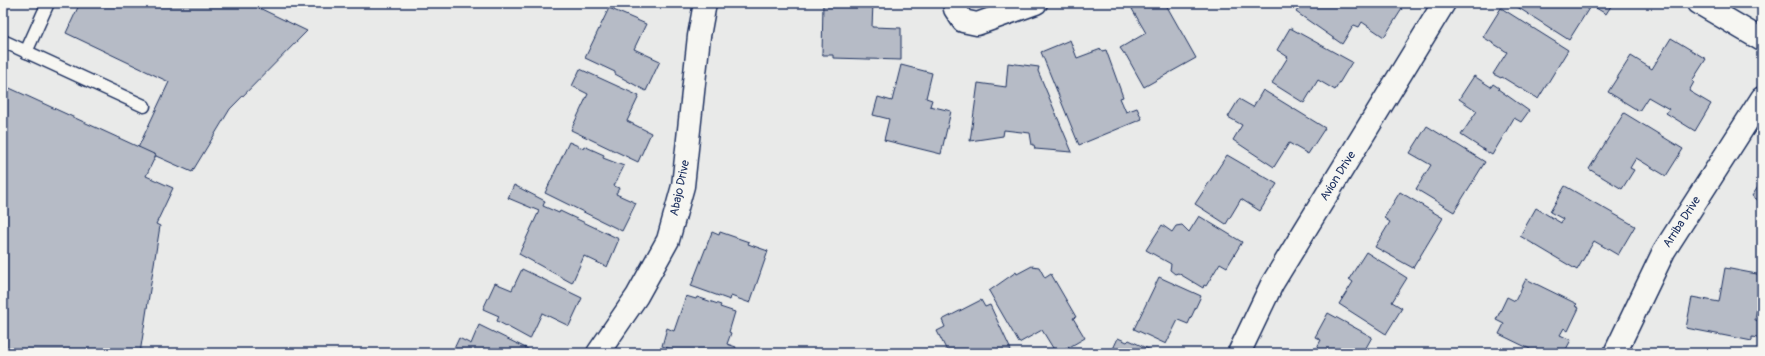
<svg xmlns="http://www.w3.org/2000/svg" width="1765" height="356" font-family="Pangolin,sans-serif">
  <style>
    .building { fill: #b6bbc6; stroke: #1b2f5e }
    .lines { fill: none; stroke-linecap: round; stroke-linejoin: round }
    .lane-casing { stroke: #1b2f5e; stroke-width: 15 }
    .street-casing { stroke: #1b2f5e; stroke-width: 25 }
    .secondary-casing { stroke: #1b2f5e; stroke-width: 25 }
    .lane { stroke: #f6f6f2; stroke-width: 12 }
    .street { stroke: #f6f6f2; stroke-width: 22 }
    .secondary { stroke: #f6f6f2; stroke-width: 22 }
    .labels { text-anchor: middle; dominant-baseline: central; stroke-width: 3.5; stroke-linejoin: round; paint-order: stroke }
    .street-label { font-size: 12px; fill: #1b2f5e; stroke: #f6f6f2 }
  </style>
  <rect width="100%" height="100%" fill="#e9eae9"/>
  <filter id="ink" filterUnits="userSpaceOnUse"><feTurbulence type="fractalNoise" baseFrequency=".025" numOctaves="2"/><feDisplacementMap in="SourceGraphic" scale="8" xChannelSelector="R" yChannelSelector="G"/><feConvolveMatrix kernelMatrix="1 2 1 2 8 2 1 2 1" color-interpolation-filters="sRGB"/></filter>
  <g filter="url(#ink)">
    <g class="building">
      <polygon points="80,3 249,3 307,31 230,109 192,172 138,148 169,82 66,33"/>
      <polygon points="823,3 873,3 872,27 901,28 901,60 833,58 833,55 822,55"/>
      <polygon points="1142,3 1165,3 1196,58 1144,87 1126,55 1125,55 1120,48 1146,33 1132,9"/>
      <polygon points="1302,3 1392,3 1402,9 1384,37 1362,22 1359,27 1354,25 1342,44 1296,12"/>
      <polygon points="1511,3 1613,3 1606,14 1591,5 1569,40"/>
      <polygon points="609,8 646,24 634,49 660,61 646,91 615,74 615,72 585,58"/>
      <polygon points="1501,8 1568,50 1538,99 1502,77 1501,78 1493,74 1507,52 1483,37"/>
      <polygon points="1290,28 1352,62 1335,90 1318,80 1304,103 1272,83 1288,57 1277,50"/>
      <polygon points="1671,38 1706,59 1692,81 1694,82 1689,91 1711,104 1695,131 1666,113 1669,109 1648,97 1639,111 1608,92 1631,56 1652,69"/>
      <polygon points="1070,40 1077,58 1101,49 1102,51 1106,50 1123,97 1120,98 1126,112 1137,108 1142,119 1079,145 1041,52"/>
      <polygon points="1008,63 1039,67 1038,71 1072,152 1035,149 1034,145 1032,145 1030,133 1004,130 1003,136 970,141 978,83 1006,87"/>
      <polygon points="901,65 932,73 926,98 932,100 930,106 951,111 941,154 884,140 889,119 873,115 878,97 892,101"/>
      <polygon points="580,69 639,96 627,121 651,133 638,162 571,130 588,94 572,86"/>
      <polygon points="1474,76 1491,87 1493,84 1499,88 1498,89 1529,111 1521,122 1514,118 1492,155 1461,135 1477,111 1459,99"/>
      <polygon points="3,85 156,155 146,176 173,188 156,224 160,226 140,353 3,353"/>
      <polygon points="1263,90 1325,128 1308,154 1289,143 1274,167 1233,140 1242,125 1228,117 1239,99 1253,107"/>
      <polygon points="1624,113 1683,149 1666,176 1636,158 1630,168 1634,170 1622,189 1589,169"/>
      <polygon points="1427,126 1485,162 1454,212 1416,189 1431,165 1410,153"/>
      <polygon points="569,142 583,148 584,146 604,155 603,158 624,166 614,186 619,188 616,194 636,203 622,231 545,193"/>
      <polygon points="1227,155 1277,184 1260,211 1241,199 1226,224 1195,204"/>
      <polygon points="1762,181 1762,203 1752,196"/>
      <polygon points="514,185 545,201 543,206 559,213 560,211 619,239 607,267 584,256 572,283 519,254 539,211 508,198"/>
      <polygon points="1565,186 1635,226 1618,255 1594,241 1577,270 1520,236 1536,208 1561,223 1563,219 1550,212"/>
      <polygon points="1400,192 1443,218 1413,268 1375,247 1390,222 1384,218"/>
      <polygon points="1199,216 1242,242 1227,267 1220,263 1206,286 1204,285 1203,288 1178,273 1175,274 1170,270 1171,264 1146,250 1162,225 1172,232 1176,226 1182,225 1189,232"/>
      <polygon points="712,232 719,235 720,232 749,242 748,244 768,251 750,303 731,296 730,300 691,286"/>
      <polygon points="1366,252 1407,278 1392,302 1402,308 1386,334 1339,304 1353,282 1349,279"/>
      <polygon points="1032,266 1039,267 1045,278 1051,274 1076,317 1073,318 1085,338 1059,353 1056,353 1042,330 1019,343 989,291 1016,272 1017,274"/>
      <polygon points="1725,268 1762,275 1755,320 1762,321 1762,339 1752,337 1752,341 1686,328 1692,297 1719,302"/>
      <polygon points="522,269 582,298 569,326 542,313 530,339 497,321 499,316 483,309 495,283 512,290"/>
      <polygon points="1159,277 1201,296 1188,324 1178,320 1166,344 1134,329"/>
      <polygon points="1526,279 1577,304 1575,306 1579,308 1568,331 1564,328 1560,335 1571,340 1564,353 1529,353 1530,349 1499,334 1504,324 1496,320 1507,297 1515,301"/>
      <polygon points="686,296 696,299 697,297 721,305 720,307 735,312 729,332 731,333 727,344 736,347 734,353 675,353 670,352 671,349 662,346 667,328 674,331"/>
      <polygon points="981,300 985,307 990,305 1011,350 1005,353 948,353 937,331 945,327 942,320"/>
      <polygon points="1328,313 1372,337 1363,353 1314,353 1321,340 1315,337"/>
      <polygon points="479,325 536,353 452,353 459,338 471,344"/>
      <polygon points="1118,338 1127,342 1129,340 1157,353 1121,353 1113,349"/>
    </g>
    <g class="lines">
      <g class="lane-casing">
        <g id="lane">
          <polyline points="3,41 144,106"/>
          <polyline points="26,52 48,3"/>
        </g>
      </g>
      <g class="street-casing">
        <g id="street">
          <polyline points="954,3 955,9 963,21 977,24 1036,3"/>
          <polyline points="1699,3 1762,40"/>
          <polyline points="1239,353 1272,284 1444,3"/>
          <polyline points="1615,353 1664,251 1762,98"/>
        </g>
      </g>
      <g class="secondary-casing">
        <polyline id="secondary" points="598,353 637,296 668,240 683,186 699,36 705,3"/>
      </g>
      <use href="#lane" class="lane"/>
      <use href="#street" class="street"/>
      <use href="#secondary" class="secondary"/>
    </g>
  </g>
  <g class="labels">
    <g class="street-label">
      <text transform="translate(1338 176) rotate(-58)">Avion Drive</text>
      <text transform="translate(680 188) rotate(-78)">Abajo Drive</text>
      <text transform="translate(1682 222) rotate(-57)">Arriba Drive</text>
    </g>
  </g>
  <rect width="1765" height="356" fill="none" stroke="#f6f6f2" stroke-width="16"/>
  <rect x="8" y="8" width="1749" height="340" fill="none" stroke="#1b2f5e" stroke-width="1.5" filter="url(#ink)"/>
</svg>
